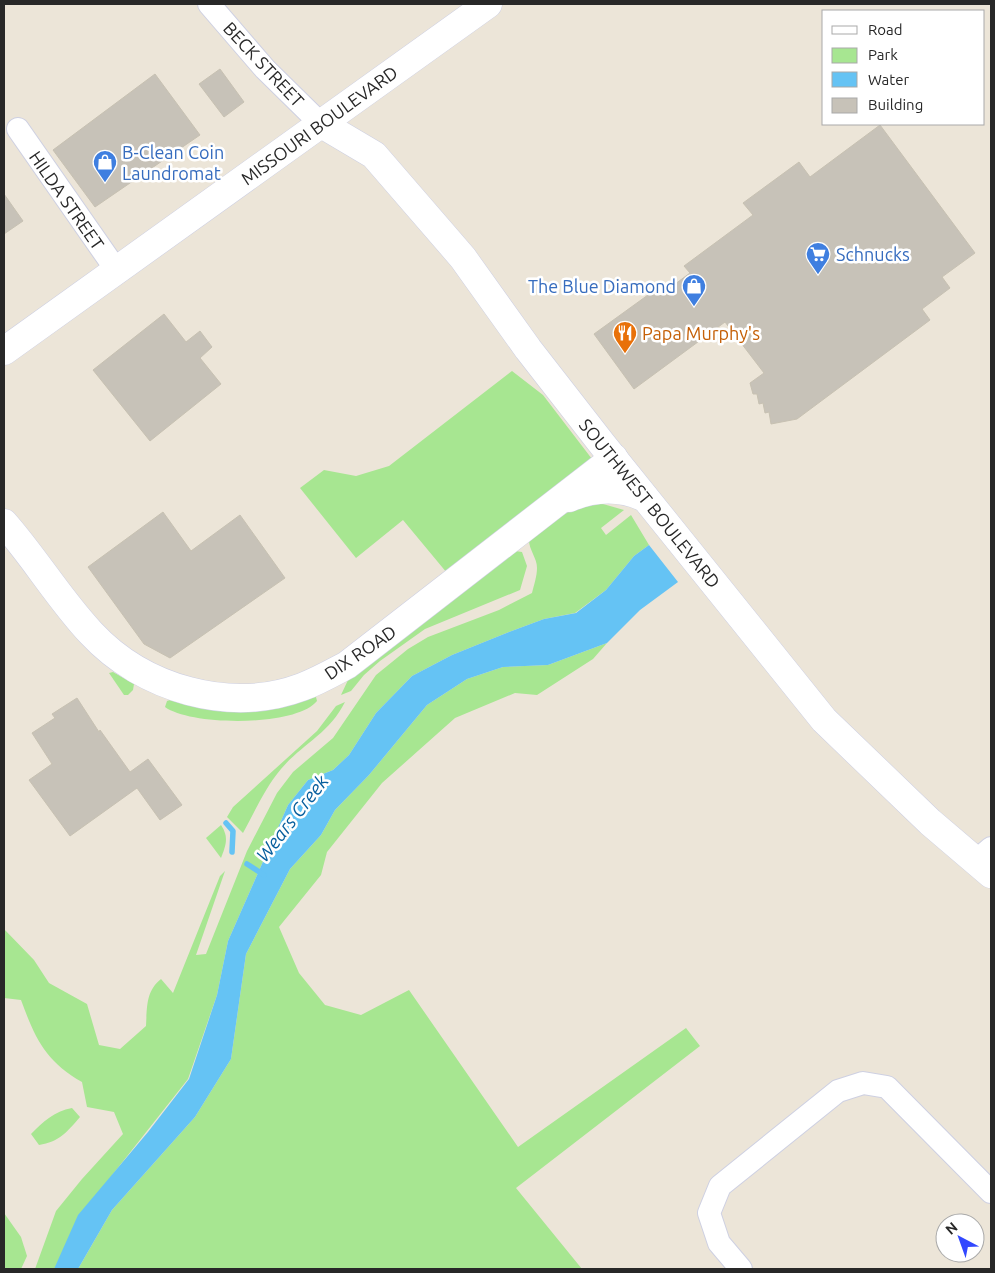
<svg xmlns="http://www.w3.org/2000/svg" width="995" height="1273" font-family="Ubuntu,sans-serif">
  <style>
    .green { fill: #a7e691 }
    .water { fill: #65c3f4 }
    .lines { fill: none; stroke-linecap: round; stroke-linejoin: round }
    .stream { stroke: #65c3f4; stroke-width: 5.5 }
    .building { fill: #c7c2b8; stroke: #c7c1b2 }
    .street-casing { stroke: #ced0e2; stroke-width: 24 }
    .secondary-casing { stroke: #ced0e2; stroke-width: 29 }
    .street { stroke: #fff; stroke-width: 22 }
    .secondary { stroke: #fff; stroke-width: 28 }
    .labels { text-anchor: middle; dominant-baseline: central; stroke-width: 5; stroke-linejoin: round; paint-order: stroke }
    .street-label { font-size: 18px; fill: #282828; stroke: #fff }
    .shop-label { font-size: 18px; fill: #366cbe; stroke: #fff; text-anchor: start }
    .food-label { font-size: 18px; fill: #c56008; stroke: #fff; text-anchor: start }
    .water-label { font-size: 19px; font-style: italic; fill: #075e9d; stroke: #fff }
  </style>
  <rect width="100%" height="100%" fill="#ece5d8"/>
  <g class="green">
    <polygon points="512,371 543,395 592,459 447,573 403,520 356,558 300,488 324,470 356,476 389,466"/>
    <path d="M596 502 624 510 601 528 606 535 631 515 649 545 634 556 606 590 575 613 544 619 509 632 452 655 412 676 376 713 349 755 333 770 308 780 288 805 228 941 217 995 188 1079 113 1174 54 1269H35L56 1211 82 1179 123 1134 114 1112 87 1107 82 1082C45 1061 35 1038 21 1000L4 998V929L34 960 49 983 87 1004 99 1045 120 1049 146 1026C147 1007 146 991 161 979L173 993 220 876 225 871 196 955 206 954 247 851 277 793 293 772 333 738 376 675 408 649 428 637 499 610 532 593C534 585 537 576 537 568 537 558 529 550 529 540 550 523 568 508 596 502Z"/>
    <polygon points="515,551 522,552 527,566 520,590 425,629 380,661 364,675 351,691 341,695 348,680"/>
    <polygon points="607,643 593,659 537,695 515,693 455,718 382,783 327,852 321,875 279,927 299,973 325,1005 361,1015 409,990 518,1147 686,1028 700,1046 516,1188 582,1269 78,1269 112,1210 195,1117 231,1059 246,954 290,869 321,835 335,810 369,775 427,705 467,679 503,667 548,665"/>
    <polygon points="113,672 134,684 133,690 128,695 124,695 109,673"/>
    <path d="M316 697 317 701C296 727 191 726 165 707L167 701 170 700C203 711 240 714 275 709 289 707 302 699 316 697Z"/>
    <path d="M345 702C329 734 302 744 281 769 265 788 255 811 243 833L227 817 233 807 317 731 336 706Z"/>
    <path d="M221 825C229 837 226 845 221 858L206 838Z"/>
    <path d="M72 1108 80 1117C67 1132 59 1142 39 1145L31 1134C43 1122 54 1111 72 1108Z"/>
    <polygon points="4,1213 21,1237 27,1256 21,1269 4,1269"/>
  </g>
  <polygon class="water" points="649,545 678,582 640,610 607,643 548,665 503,667 467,679 427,705 369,775 335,810 321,835 290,869 246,954 231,1059 195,1117 112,1210 78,1269 54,1269 78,1215 148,1132 189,1079 217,995 228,941 288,805 308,780 333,770 349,755 376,713 412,676 452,655 509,632 544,619 576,613 606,590 634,556"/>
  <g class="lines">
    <g class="stream">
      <polyline points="226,823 233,831 232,852"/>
      <polyline points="247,864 264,875"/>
    </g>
  </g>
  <g class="building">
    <polygon points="220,69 244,102 224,117 199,84"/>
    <polygon points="155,74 200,135 95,207 53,150"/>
    <polygon points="880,125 975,253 942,277 950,288 922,309 930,320 797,419 771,424 769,412 765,413 763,403 759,404 757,394 753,394 750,383 764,373 725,322 634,389 594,334 659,287 663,293 690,273 684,266 753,215 743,203 799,162 810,177"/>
    <polygon points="4,194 23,221 4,234"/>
    <polygon points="164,314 186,342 200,331 212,347 200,358 221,384 150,441 93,370"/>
    <polygon points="163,512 191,551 240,515 285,578 170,658 144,644 88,567"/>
    <polygon points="77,698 99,732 100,730 130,772 148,759 182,805 160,820 137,788 70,836 29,780 52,764 32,733 55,718 52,714"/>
  </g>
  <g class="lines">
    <g class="street-casing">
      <g id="street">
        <polyline points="209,4 265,69 320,123"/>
        <polyline points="18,129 117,271"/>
        <polyline points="976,861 991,848"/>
        <polyline points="741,1269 719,1243 709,1213 720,1186 838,1091 863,1083 887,1087 991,1192"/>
      </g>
    </g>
    <g class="secondary-casing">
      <g id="secondary">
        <polyline points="320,123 374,155 463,258 528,349 602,444 824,720 930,822 991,874"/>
        <polyline points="4,351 488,4"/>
        <path d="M569 498C595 487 620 486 645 498"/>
        <path d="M4 523C35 558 59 599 91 633 143 689 230 714 302 687 318 681 332 673 347 665L614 458"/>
      </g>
    </g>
    <use href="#street" class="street"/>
    <use href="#secondary" class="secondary"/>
  </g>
  <defs>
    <g id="shop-pin" transform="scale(1.25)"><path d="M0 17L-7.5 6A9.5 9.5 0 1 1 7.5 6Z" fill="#3f7fe0" stroke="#fff"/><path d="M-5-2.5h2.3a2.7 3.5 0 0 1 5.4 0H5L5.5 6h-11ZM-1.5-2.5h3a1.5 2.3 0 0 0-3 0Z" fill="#fff"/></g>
    <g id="supermarket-pin" transform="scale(1.25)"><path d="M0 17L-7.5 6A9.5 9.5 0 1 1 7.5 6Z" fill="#3f7fe0" stroke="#fff"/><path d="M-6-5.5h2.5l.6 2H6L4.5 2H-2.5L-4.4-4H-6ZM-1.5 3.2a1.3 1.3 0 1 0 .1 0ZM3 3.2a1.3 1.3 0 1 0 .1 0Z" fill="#fff"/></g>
    <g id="restaurant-pin" transform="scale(1.25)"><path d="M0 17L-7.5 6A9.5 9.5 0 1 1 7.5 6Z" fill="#e8710a" stroke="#fff"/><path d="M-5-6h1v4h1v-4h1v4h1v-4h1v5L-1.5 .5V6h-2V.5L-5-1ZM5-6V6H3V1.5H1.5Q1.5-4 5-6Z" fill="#fff"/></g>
  </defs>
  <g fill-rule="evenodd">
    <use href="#shop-pin" x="105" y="162"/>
    <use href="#supermarket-pin" x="818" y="254"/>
    <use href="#shop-pin" x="694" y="286"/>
    <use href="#restaurant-pin" x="625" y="333"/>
  </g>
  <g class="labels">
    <g class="street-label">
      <text transform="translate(264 64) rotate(47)">BECK STREET</text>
      <text transform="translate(319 125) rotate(-36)">MISSOURI BOULEVARD</text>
      <text transform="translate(67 200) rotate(55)">HILDA STREET</text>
      <text transform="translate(650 503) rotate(51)">SOUTHWEST BOULEVARD</text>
      <text transform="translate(360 652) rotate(-34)">DIX ROAD</text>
    </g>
    <g class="shop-label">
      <text x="122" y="152">B-Clean Coin<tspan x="122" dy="21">Laundromat</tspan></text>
      <text x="836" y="254">Schnucks</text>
      <text x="676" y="286" text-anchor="end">The Blue Diamond</text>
    </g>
    <g class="food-label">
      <text x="642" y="333">Papa Murphy's</text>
    </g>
    <g class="water-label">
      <text transform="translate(292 818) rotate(-52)">Wears Creek</text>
    </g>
  </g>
  <rect width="995" height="1273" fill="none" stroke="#282828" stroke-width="10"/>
  <rect x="822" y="10" width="162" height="115" fill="#ffffff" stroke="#a9a9a9"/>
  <rect x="832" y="26" width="25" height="8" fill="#ffffff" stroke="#a9a9a9"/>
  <text x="868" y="35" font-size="15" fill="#282828">Road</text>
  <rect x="832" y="48" width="25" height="15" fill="#a7e691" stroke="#a9a9a9"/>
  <text x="868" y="60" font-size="15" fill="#282828">Park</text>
  <rect x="832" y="72" width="25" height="15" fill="#65c3f4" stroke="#a9a9a9"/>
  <text x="868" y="85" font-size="15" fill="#282828">Water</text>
  <rect x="832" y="98" width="25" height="15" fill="#c7c2b8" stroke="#a9a9a9"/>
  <text x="868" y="110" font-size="15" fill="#282828">Building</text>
  <g transform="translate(960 1238) rotate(319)"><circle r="24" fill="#ffffff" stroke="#a9a9a9"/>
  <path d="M0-4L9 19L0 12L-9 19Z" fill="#3248ff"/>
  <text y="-8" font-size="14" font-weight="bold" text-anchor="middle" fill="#282828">N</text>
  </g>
</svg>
